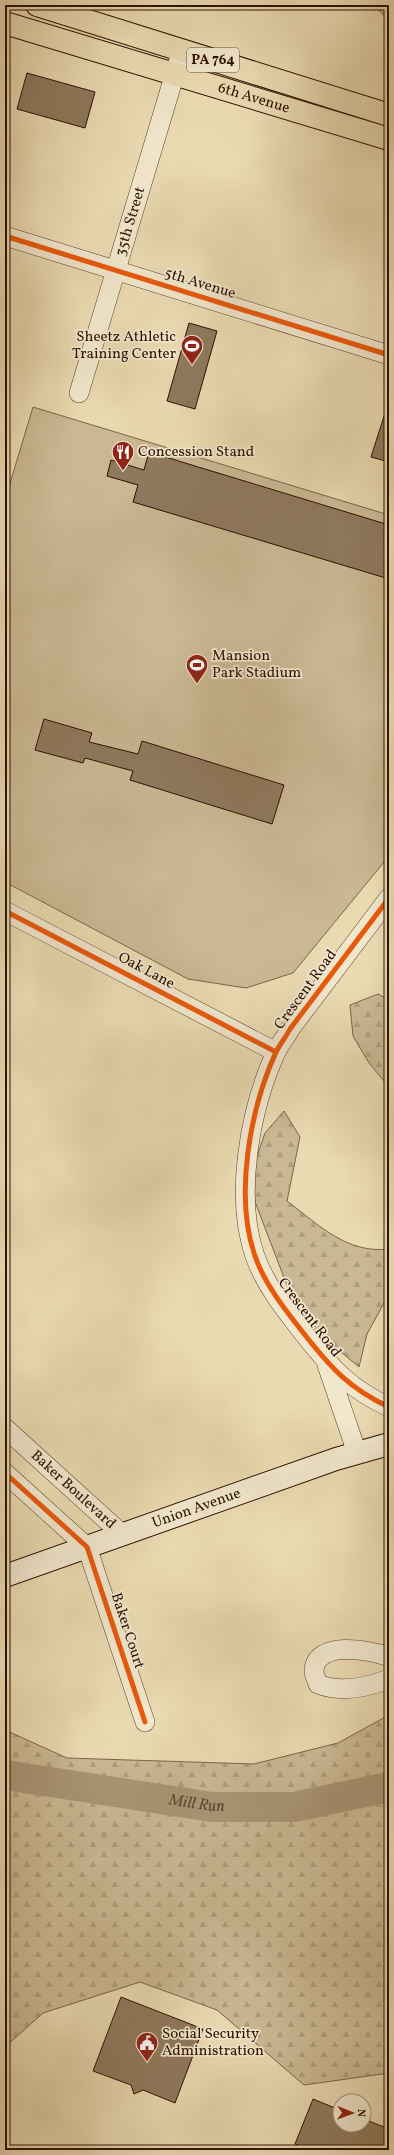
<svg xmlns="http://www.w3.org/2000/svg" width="394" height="2155" font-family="Vollkorn,serif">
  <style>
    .forest { fill: url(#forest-firs); stroke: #7b644a }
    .park { fill: #cab894; stroke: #7b644a }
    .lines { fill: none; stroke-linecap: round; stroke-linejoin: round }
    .river { stroke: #a99575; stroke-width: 30 }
    .building { fill: #8f795d; stroke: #2c1000 }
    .street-casing { stroke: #5c422c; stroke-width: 20 }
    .secondary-casing { stroke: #2c1000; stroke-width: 24 }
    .primary-casing { stroke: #2c1000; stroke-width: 24 }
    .street { stroke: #f1e7cd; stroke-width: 19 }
    .secondary { stroke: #f1e7cd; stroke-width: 22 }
    .primary { stroke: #eadab2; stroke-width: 22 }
    .cycleway-casing { stroke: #f1e7cd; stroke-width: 8 }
    .cycleway { stroke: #e8590c; stroke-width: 5 }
    .labels { text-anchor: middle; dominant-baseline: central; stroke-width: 3.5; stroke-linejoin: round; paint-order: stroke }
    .shield { fill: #f1e7cd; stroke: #67503e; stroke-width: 1 }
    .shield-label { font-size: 14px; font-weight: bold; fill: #2c1000 }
    .street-label { font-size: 15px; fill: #2c1000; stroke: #f1e7cd }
    .poi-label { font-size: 15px; fill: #2c1000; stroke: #f1e7cd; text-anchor: start }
    .water-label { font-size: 16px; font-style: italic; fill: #5e452f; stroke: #f1e7cd }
  </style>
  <defs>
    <pattern id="forest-firs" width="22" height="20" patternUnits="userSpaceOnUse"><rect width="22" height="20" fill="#cab894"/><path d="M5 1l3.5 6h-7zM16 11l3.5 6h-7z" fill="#ae9d7e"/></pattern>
  </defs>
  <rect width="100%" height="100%" fill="#eadab2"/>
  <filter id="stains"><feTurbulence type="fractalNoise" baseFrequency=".005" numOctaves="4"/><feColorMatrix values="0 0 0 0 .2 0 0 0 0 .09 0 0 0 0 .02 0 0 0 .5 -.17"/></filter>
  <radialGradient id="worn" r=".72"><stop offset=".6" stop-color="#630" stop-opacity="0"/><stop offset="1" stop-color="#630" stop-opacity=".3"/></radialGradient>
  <g class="forest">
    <polygon points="373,5 389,5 389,20"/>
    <polygon points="378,994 389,1000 389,1087 369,1063 353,1036 350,1005"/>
    <path d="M284 1111 300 1137 287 1201C319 1225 347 1254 389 1249V1294L367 1334 359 1367 299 1317 254 1199 255 1162 265 1133Z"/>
    <polygon points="389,1715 389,2073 304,2085 217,2010 140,1982 43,2013 5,2047 5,1730 67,1758 254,1764 338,1743"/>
  </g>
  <polygon class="park" points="33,407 389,515 389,856 293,973 246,988 188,979 5,882 5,500"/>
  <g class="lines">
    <path class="river" id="s1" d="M5 1775 212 1807H294L389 1787"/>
  </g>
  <g class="building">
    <polygon points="27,73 95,92 85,128 17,109"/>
    <polygon points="189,323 217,331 195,409 167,401"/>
    <polygon points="386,410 389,410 389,462 371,457"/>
    <polygon points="149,452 389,525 389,579 133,502 138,485 107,476 111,460 144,470"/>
    <polygon points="44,719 92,733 89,742 138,754 142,741 284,785 272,824 130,780 133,771 85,758 83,763 35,750"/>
    <polygon points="121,1997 203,2029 175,2103 143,2090 134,2094 131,2085 93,2071"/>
    <polygon points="313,2099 340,2110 340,2125 364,2125 364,2119 389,2129 389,2143 386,2150 311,2150 295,2144"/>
  </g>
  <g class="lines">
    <g class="street-casing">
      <g id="street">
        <polyline points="5,236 389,355"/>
        <path id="s2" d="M79 393 182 50"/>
        <path d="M389 898 290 1029C286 1037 280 1044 276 1052 250 1109 234 1196 255 1256 265 1285 286 1311 305 1335 331 1368 350 1389 389 1407"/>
        <polyline points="5,911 276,1052"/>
        <polyline points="327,1365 357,1453"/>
        <path id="s3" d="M5 1428 123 1535"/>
        <polyline points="5,1473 87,1547 145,1722"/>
        <path d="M389 1657C371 1650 314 1639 314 1672 314 1675 317 1680 318 1684 340 1693 368 1687 389 1679"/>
      </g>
    </g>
    <g class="secondary-casing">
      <g id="secondary">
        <path id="s4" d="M5 1576 336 1459 389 1444"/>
      </g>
    </g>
    <g class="primary-casing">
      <g id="primary">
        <polyline points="37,5 389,115"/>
        <path id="s5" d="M5 23 389 139"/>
      </g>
    </g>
    <use href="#street" class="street"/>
    <use href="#secondary" class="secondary"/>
    <use href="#primary" class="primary"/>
    <g class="cycleway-casing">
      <g id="cycleway">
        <polyline points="5,236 389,355"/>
        <path d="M389 898 290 1029C286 1037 280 1044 276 1052 250 1109 234 1196 255 1256 265 1285 286 1311 305 1335 331 1368 350 1389 389 1407"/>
        <polyline points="5,911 276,1052"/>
        <polyline points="5,1473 87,1547 145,1722"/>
      </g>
    </g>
    <use href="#cycleway" class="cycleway"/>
  </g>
  <defs>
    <g id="stadium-pin" transform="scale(1.15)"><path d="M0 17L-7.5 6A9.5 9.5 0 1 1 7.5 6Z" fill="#8f2418" stroke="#f1e7cd"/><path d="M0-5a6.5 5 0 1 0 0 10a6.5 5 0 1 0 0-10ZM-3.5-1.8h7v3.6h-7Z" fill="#fff"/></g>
    <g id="restaurant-pin" transform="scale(1.15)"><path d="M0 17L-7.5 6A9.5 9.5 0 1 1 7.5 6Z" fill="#8f2418" stroke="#f1e7cd"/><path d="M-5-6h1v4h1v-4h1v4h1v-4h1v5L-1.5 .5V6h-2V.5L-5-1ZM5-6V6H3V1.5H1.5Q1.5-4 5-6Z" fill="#fff"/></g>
    <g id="civic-pin" transform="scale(1.15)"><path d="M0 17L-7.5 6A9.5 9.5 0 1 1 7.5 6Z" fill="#8f2418" stroke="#f1e7cd"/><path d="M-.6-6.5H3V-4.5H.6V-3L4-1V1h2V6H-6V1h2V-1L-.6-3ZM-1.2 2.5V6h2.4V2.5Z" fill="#fff"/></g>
  </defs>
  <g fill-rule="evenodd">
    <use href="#stadium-pin" x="192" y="346"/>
    <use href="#restaurant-pin" x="123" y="452"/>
    <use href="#stadium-pin" x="197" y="665"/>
    <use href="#civic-pin" x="147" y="2043"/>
  </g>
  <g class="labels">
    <rect class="shield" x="187" y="48" width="52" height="24" rx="3"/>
    <g class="shield-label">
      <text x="213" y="60">PA 764</text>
    </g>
    <g class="street-label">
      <text stroke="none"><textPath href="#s5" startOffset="260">6th Avenue</textPath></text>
      <text stroke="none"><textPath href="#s2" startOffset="179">35th Street</textPath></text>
      <text transform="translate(200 284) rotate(17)">5th Avenue</text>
      <text transform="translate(146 971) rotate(28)">Oak Lane</text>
      <text transform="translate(306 990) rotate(-54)">Crescent Road</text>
      <text transform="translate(309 1318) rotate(53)">Crescent Road</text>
      <text stroke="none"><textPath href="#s3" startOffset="92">Baker Boulevard</textPath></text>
      <text stroke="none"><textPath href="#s4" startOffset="203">Union Avenue</textPath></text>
      <text transform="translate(127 1631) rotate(72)">Baker Court</text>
    </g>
    <g class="poi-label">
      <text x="176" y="337" text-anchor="end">Sheetz Athletic<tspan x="176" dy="17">Training Center</tspan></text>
      <text x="138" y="452">Concession Stand</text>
      <text x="212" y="656">Mansion<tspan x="212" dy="17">Park Stadium</tspan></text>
      <text x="162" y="2034">Social Security<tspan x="162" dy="17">Administration</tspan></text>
    </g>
    <g class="water-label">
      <text stroke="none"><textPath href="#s1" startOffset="194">Mill Run</textPath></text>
    </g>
  </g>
  <rect width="394" height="2155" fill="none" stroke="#eadab2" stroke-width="20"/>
  <rect x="6" y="6" width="382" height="2143" fill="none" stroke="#2c1000" stroke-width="2"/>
  <rect x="10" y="10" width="374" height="2135" fill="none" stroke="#2c1000"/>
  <g transform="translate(352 2113) rotate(91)"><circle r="19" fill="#f1e7cd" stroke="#a2917b"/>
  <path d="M0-3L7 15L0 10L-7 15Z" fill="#8f2418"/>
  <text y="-6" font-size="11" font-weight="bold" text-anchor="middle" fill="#2c1000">N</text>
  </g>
  <rect width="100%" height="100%" filter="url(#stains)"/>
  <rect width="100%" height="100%" fill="url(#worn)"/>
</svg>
